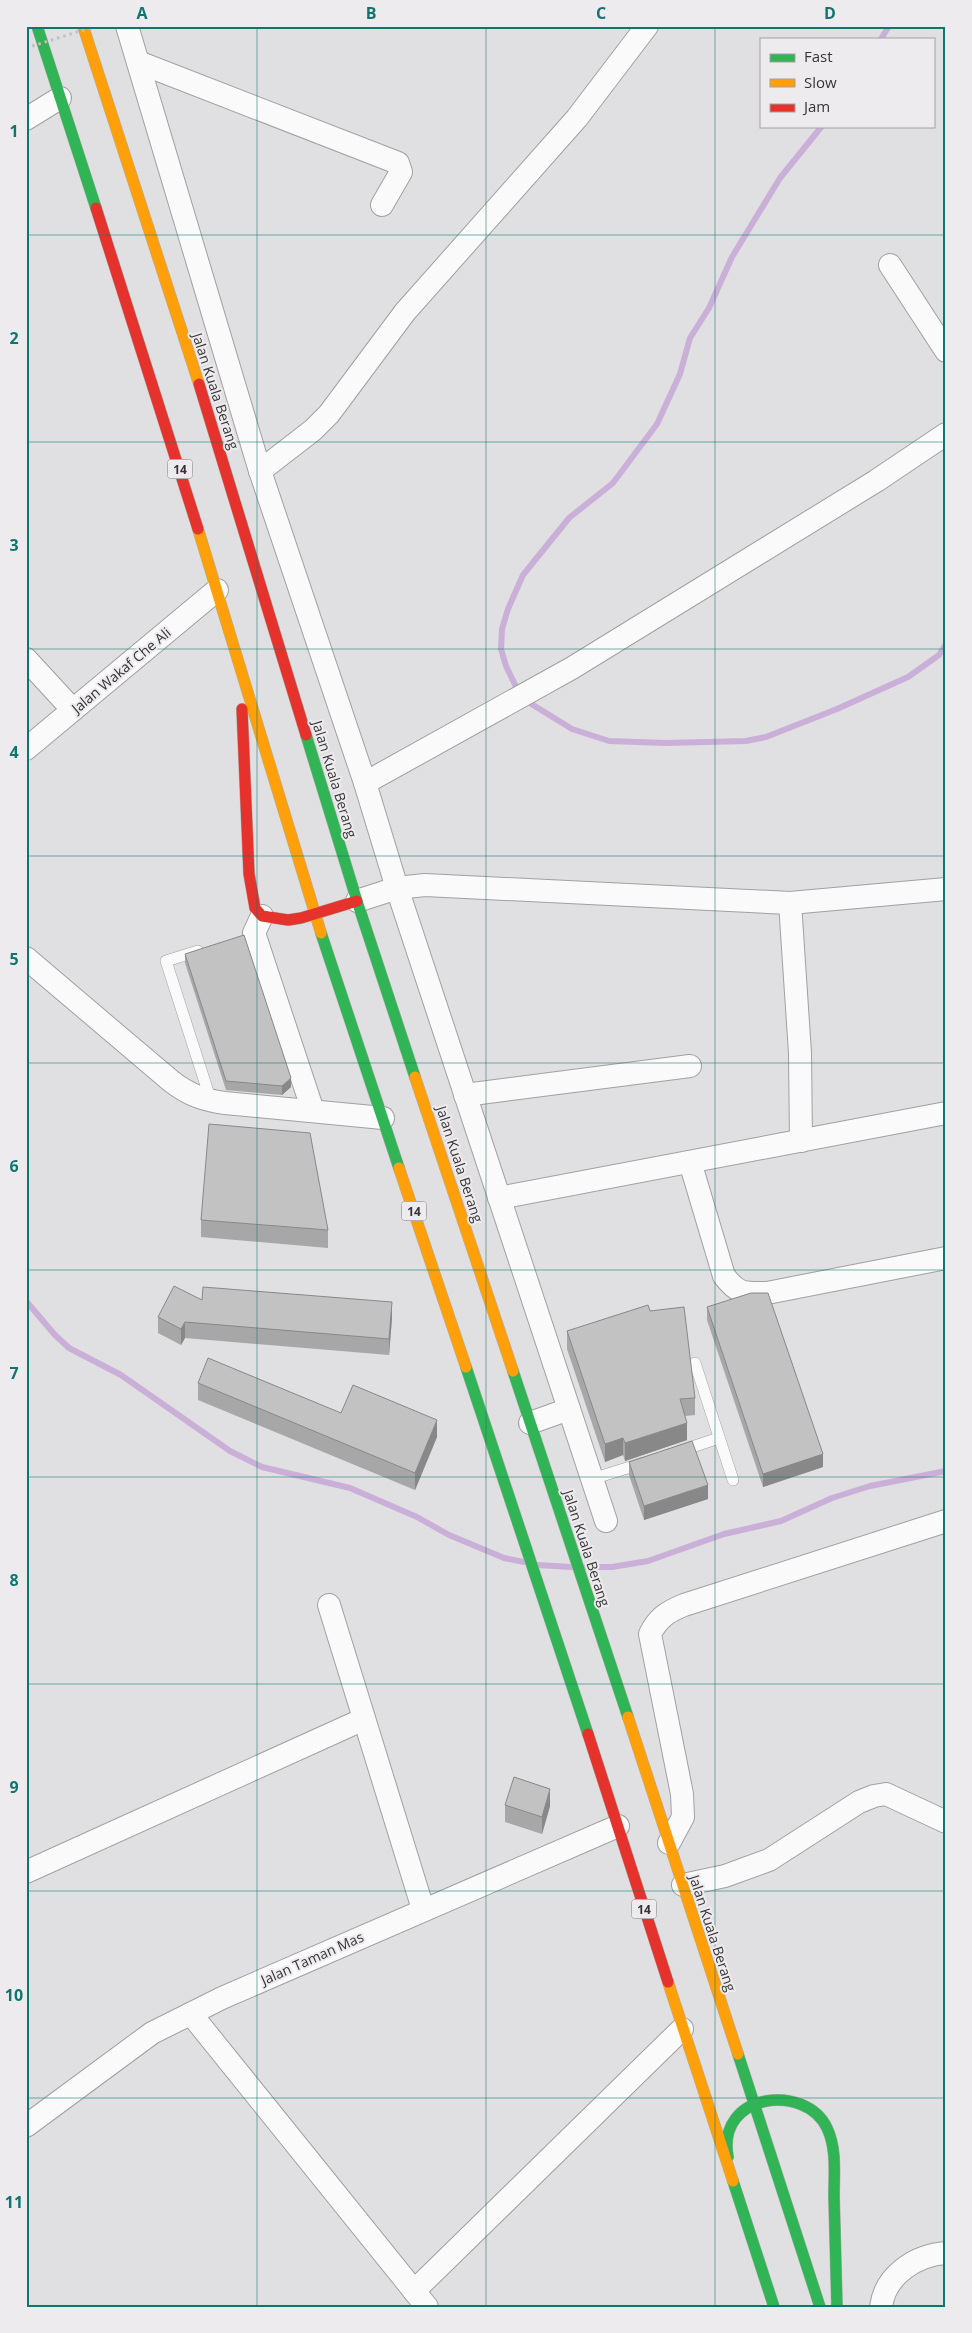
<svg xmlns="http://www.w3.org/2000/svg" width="972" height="2333" font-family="'Open Sans',sans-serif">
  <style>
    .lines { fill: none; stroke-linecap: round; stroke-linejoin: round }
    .stream { stroke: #cab0d8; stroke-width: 6 }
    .lane-casing { stroke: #a1a0a2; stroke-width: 12 }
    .street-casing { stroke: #a1a0a2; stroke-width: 24 }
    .fast-casing { stroke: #abaea6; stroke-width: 12 }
    .slow-casing { stroke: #abaea6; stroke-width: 12 }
    .jam-casing { stroke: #abaea6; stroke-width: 12 }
    .lane { stroke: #fafafa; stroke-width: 11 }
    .street { stroke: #fafafa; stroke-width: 22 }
    .fast { stroke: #30b455; stroke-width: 11 }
    .slow { stroke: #ff9f0a; stroke-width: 11 }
    .jam { stroke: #e5322d; stroke-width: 11 }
    .path-bridge { stroke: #c0bfc1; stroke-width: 3; stroke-dasharray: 2.5 4; stroke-linecap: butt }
    .wall { fill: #a8a7a8 }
    .shaded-wall { fill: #888 }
    .building { fill: #c3c2c3; stroke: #888 }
    .grid { fill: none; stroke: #0f766e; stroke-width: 1; stroke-opacity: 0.55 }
    .labels { text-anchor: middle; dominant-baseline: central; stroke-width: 4; stroke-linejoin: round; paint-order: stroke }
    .shield { fill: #eeebef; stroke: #6d6c6e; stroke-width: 1 }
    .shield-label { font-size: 12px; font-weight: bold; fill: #363536 }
    .street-label { font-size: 14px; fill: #363536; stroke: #eeebef }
    .neatline { fill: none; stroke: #0f766e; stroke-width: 2 }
    .grid-label { font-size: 16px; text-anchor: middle; font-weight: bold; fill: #0f766e }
  </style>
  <rect width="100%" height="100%" fill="#e0dfe1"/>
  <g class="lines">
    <g class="stream">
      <polyline points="881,39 889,26"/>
      <polyline points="519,693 506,666 501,649 502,629 508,609 523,575 569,518 613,483 657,424 680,374 690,338 709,308 732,257 780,178 822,126"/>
      <polyline points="525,700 572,729 609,741 666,743 746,741 766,737 837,709 908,677 939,655 946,644"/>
      <polyline points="26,1301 55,1335 69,1348 121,1375 230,1451 262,1467 350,1488 417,1517 449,1535 485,1550 504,1558 524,1562"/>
      <polyline points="538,1565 571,1567"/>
      <polyline points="586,1567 612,1567 648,1561 724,1534 781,1521 832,1498 870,1486 946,1471"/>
    </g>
    <g class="lane-casing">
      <g id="lane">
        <polyline points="198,951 166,961 211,1101"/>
        <polyline points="695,1363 733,1480"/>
        <polyline points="680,1451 719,1438"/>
        <polyline points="592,1479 643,1463"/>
      </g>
    </g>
    <g class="street-casing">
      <g id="street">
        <polyline points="127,26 260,471 365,783 397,888 606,1521"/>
        <polyline points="138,62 398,163 401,172 382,205"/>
        <polyline points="26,119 60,98"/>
        <polyline points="890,265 946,351"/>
        <polyline points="260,471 313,430 329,414 405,312 577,118 647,26"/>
        <polyline points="26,659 73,710"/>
        <polyline points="26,749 217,590"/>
        <polyline points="365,783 572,668 876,481 946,434"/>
        <polyline points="357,901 397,888 425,885 790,903 946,889"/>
        <polyline points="790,903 800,1053 801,1141"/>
        <polyline points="262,916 254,933 313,1111"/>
        <path d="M26 958 171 1081C189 1095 203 1100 225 1103L383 1118"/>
        <polyline points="465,1095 690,1066"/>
        <path d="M690 1162 724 1276C739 1295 744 1293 767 1293L946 1258"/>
        <polyline points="499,1198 946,1113"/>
        <polyline points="530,1423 569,1409"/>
        <polyline points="329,1605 423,1909"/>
        <path d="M669 1843 683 1817 682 1794 650 1634C658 1618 667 1612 684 1605L946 1521"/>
        <polyline points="26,1872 364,1719"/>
        <polyline points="683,1885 725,1876 769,1860 859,1802 874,1796 886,1794 946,1822"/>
        <polyline points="191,2014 427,2307"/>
        <polyline points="26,2126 152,2033 222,1998 618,1826"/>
        <polyline points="414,2291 682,2029"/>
        <path d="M881 2307C885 2275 916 2255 946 2253"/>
      </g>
    </g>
    <g class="fast-casing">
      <g id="fast">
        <polyline points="37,26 96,208"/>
        <polyline points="306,735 357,901 415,1077"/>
        <polyline points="321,933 399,1168"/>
        <polyline points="466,1367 588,1734"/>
        <polyline points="513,1371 628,1717"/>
        <polyline points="738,2054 820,2307"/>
        <path d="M728 2157C716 2092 806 2083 827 2128 837 2149 834 2174 834 2196 835 2233 836 2270 837 2307"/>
        <polyline points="733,2181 774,2307"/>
      </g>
    </g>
    <g class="slow-casing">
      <g id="slow">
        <polyline points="83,26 199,384"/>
        <polyline points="198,529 321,933"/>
        <polyline points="415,1077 513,1371"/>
        <polyline points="399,1168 466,1367"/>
        <polyline points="628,1717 738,2054"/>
        <polyline points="668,1982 733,2181"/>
      </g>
    </g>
    <g class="jam-casing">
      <g id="jam">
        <polyline points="96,208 198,529"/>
        <polyline points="199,384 306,735"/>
        <polyline points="242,709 249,874 255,908 262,916 288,920 301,918 357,901"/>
        <polyline points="588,1734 668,1982"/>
      </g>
    </g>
    <use href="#lane" class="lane"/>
    <use href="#street" class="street"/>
    <use href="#fast" class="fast"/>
    <use href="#slow" class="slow"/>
    <use href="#jam" class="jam"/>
    <polyline class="path-bridge" points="26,48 96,26"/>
  </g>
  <g class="wall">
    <polygon points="185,954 291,1087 282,1095 226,1090 185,963"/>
    <polygon points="201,1220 328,1230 328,1248 201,1237"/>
    <polygon points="202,1300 392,1318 389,1355 185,1338 181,1345 158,1333 158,1317"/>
    <polygon points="707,1307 823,1467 763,1487 707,1320"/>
    <polygon points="650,1311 695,1398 695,1415 685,1416 687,1440 625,1461 623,1455 605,1462 567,1349 567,1331"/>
    <polygon points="198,1383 341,1413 437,1437 415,1490 198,1400"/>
    <polygon points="629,1462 708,1499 644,1520 629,1475"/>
    <polygon points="505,1805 550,1806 542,1834 505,1822"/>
  </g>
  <g class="shaded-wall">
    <polygon points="291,1078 291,1087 282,1095 282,1086"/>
    <polygon points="392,1302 392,1318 389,1355 389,1339"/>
    <polygon points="185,1322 185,1338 181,1345 181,1329"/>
    <polygon points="437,1420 437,1437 415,1490 415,1473"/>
    <polygon points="687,1423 687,1440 625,1461 625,1443"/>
    <polygon points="623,1438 623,1455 605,1462 605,1444"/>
    <polygon points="823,1454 823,1467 763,1487 763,1474"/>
    <polygon points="708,1485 708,1499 644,1520 644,1506"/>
    <polygon points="550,1789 550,1806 542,1834 542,1817"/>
  </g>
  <g class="building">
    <polygon points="244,935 291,1078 282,1086 226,1081 185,954"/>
    <polygon points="209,1124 310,1133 328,1230 201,1220"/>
    <polygon points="174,1286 202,1300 203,1287 392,1302 389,1339 185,1322 181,1329 158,1317"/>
    <polygon points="751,1293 768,1293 823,1454 763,1474 707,1307"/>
    <polygon points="648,1305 650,1311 684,1307 695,1398 680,1399 687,1423 625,1443 623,1438 605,1444 567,1331"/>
    <polygon points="208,1358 341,1413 353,1385 437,1420 415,1473 198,1383"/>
    <polygon points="692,1441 708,1485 644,1506 629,1462"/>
    <polygon points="514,1777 550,1789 542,1817 505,1805"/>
  </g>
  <path class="grid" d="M257 26V2307M486 26V2307M715 26V2307M26 235H946M26 442H946M26 649H946M26 856H946M26 1063H946M26 1270H946M26 1477H946M26 1684H946M26 1891H946M26 2098H946"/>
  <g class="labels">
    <g class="shield">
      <rect x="167.5" y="459.5" width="25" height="19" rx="4"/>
      <rect x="401.5" y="1201.5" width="25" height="19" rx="4"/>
      <rect x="631.5" y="1899.5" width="25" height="19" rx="4"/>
    </g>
    <g class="shield-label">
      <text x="180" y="469">14</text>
      <text x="414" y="1211">14</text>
      <text x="644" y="1909">14</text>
    </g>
    <g class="street-label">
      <text transform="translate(216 391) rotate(72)">Jalan Kuala Berang</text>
      <text transform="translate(121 670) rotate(-40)">Jalan Wakaf Che Ali</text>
      <text transform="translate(335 779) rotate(73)">Jalan Kuala Berang</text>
      <text transform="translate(460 1164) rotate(72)">Jalan Kuala Berang</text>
      <text transform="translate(587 1548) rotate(72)">Jalan Kuala Berang</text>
      <text transform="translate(713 1933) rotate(72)">Jalan Kuala Berang</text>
      <text transform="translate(312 1958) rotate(-24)">Jalan Taman Mas</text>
    </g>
  </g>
  <rect width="972" height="2333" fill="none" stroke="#eeebef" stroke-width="55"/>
  <rect x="760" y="38" width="175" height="90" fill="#eeebef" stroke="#a4a2a5"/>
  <rect x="770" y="54" width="25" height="8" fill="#30b455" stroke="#a4a2a5"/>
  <text x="804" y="62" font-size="15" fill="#363536">Fast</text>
  <rect x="770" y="79" width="25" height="8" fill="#ff9f0a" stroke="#a4a2a5"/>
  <text x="804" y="88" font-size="15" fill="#363536">Slow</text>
  <rect x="770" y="104" width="25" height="8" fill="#e5322d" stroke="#a4a2a5"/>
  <text x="804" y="112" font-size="15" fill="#363536">Jam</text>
  <rect x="28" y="28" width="916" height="2278" class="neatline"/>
  <g class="grid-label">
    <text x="142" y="19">A</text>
    <text x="371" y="19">B</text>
    <text x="601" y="19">C</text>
    <text x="830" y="19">D</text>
    <text x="14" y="137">1</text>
    <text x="14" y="344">2</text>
    <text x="14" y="551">3</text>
    <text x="14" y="758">4</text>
    <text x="14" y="965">5</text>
    <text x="14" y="1172">6</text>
    <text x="14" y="1379">7</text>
    <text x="14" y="1586">8</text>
    <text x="14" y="1793">9</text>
    <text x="14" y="2001">10</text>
    <text x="14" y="2208">11</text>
  </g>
</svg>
